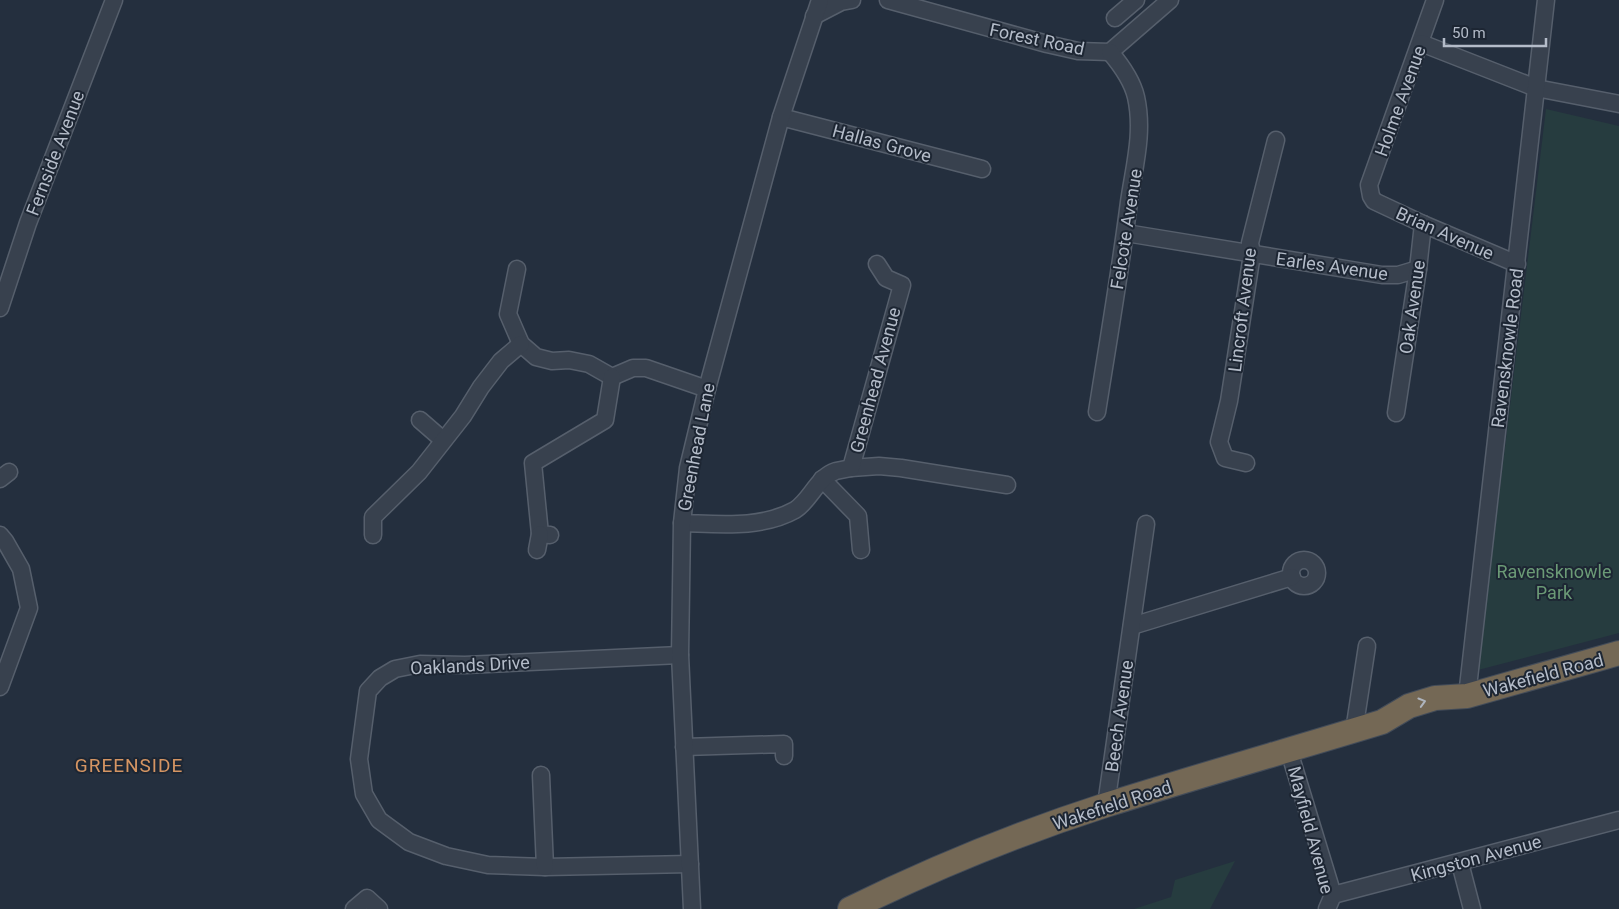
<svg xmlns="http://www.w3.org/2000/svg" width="1619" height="909" font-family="Roboto,sans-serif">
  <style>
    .green { fill: #263c3f }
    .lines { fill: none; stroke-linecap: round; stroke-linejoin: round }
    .minor-casing { stroke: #565f6c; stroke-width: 19 }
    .highway-casing { stroke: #434c59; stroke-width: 26 }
    .minor { stroke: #38414e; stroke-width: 16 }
    .highway { stroke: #746855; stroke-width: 24 }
    .oneway { stroke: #aeb4bd }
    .labels { text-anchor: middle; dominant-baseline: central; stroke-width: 4; stroke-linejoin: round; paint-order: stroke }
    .street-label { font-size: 18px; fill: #b4bcc9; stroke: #1d2633 }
    .park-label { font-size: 18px; fill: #6b9a76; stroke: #1d2633 }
    .neighbourhood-label { font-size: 19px; letter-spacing: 1px; fill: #d59563; stroke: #1d2633 }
  </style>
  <rect width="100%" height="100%" fill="#242f3e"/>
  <g class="green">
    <polygon points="1546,109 1619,126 1619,633 1478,670"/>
    <polygon points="1235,861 1210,909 1134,909 1171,897 1175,880"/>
  </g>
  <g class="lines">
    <g class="minor-casing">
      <g id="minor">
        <polyline points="888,0 1047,44 1078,51 1110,52 1170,0"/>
        <polyline points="1435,0 1369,185 1371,196 1374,201 1423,224 1517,264"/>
        <polyline points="814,16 841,2 852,0"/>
        <polyline points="1115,18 1136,0"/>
        <polyline points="1421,43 1536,88 1619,104"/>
        <polyline points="781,117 982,169"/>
        <polyline points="1126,233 1382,275 1398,275 1418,269"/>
        <polyline points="517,269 508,314 521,344 536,357 552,361 569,360 589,364 612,377 633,368 646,368 707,389"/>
        <polyline points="0,308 28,223 114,0"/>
        <path d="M1097 412C1108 342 1120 273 1129 202 1134 167 1144 133 1136 97 1132 80 1121 65 1110 52"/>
        <polyline points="1396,413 1418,269 1423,224"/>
        <polyline points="420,420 443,440"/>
        <polyline points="1246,463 1225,458 1219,442 1229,401 1252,254 1250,243 1276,140"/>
        <polyline points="851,468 879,466 901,468 1007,485"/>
        <polyline points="0,479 9,472"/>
        <polyline points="822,479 858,516 861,550"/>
        <path d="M682 523C719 524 761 529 795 510 811 500 817 477 836 471 841 470 846 469 851 468L902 285 886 278 877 264"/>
        <polyline points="0,535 5,541 21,569 29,608 0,687"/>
        <polyline points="373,535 373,517 419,472 463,416 481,387 501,361 521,344"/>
        <polyline points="550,535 540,534 533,463 605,420 612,377"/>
        <polyline points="537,550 540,534"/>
        <circle cx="1304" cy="573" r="13"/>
        <polyline points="1132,626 1292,577"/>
        <polyline points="680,655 465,665 420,664 395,669 380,678 368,691 359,759 364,794 379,820 409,842 446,856 488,865 545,867 690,864"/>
        <polyline points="1467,696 1546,0"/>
        <polyline points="1354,731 1367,646"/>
        <polyline points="684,747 784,744 784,756"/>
        <polyline points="1289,751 1333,895 1327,909"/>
        <polyline points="541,775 545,867"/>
        <polyline points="1106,805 1146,524"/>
        <polyline points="1460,863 1472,909"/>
        <polyline points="1333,895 1619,820"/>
        <polyline points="354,909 367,898 379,909"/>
        <polyline points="692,909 680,655 682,523 688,468 707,389 781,117 820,0"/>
      </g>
    </g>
    <g class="highway-casing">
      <path id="highway" d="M850 909C933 868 1019 833 1106 805 1198 776 1290 750 1382 722L1409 706 1435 698 1467 696 1619 653"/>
    </g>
    <use href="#minor" class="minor"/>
    <use href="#highway" class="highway"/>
  </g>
  <defs><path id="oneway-chevron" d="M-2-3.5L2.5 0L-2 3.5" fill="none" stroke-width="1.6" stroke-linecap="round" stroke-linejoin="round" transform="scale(1.25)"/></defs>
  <use class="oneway" href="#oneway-chevron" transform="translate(1422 702) rotate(-16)"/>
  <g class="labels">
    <g class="street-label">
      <text transform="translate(1037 39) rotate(12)">Forest Road</text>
      <text transform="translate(1400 101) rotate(-70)">Holme Avenue</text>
      <text transform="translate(882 143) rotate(15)">Hallas Grove</text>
      <text transform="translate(55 153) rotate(-69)">Fernside Avenue</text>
      <text transform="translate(1126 229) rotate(-81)">Felcote Avenue</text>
      <text transform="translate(1445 233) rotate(24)">Brian Avenue</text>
      <text transform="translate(1332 266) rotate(8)">Earles Avenue</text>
      <text transform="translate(1412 307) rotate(-82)">Oak Avenue</text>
      <text transform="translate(1242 310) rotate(-83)">Lincroft Avenue</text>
      <text transform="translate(1507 348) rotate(-83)">Ravensknowle Road</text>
      <text transform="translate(875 380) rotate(-75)">Greenhead Avenue</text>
      <text transform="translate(696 447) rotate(-79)">Greenhead Lane</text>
      <text transform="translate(470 665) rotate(-3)">Oaklands Drive</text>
      <text transform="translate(1543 675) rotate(-15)">Wakefield Road</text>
      <text transform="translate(1119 716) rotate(-82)">Beech Avenue</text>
      <text transform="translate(1112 805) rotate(-18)">Wakefield Road</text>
      <text transform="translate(1311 830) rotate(75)">Mayfield Avenue</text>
      <text transform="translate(1476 858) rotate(-15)">Kingston Avenue</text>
    </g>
    <g class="park-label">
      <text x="1554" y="571">Ravensknowle<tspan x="1554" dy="21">Park</tspan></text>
    </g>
    <g class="neighbourhood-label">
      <text x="129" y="765">GREENSIDE</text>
    </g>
  </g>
  <path d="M1444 38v8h102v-8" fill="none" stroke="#b4bcc9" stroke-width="2.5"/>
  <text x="1452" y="38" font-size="15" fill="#b4bcc9" stroke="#1d2633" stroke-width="4" paint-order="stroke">50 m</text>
</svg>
